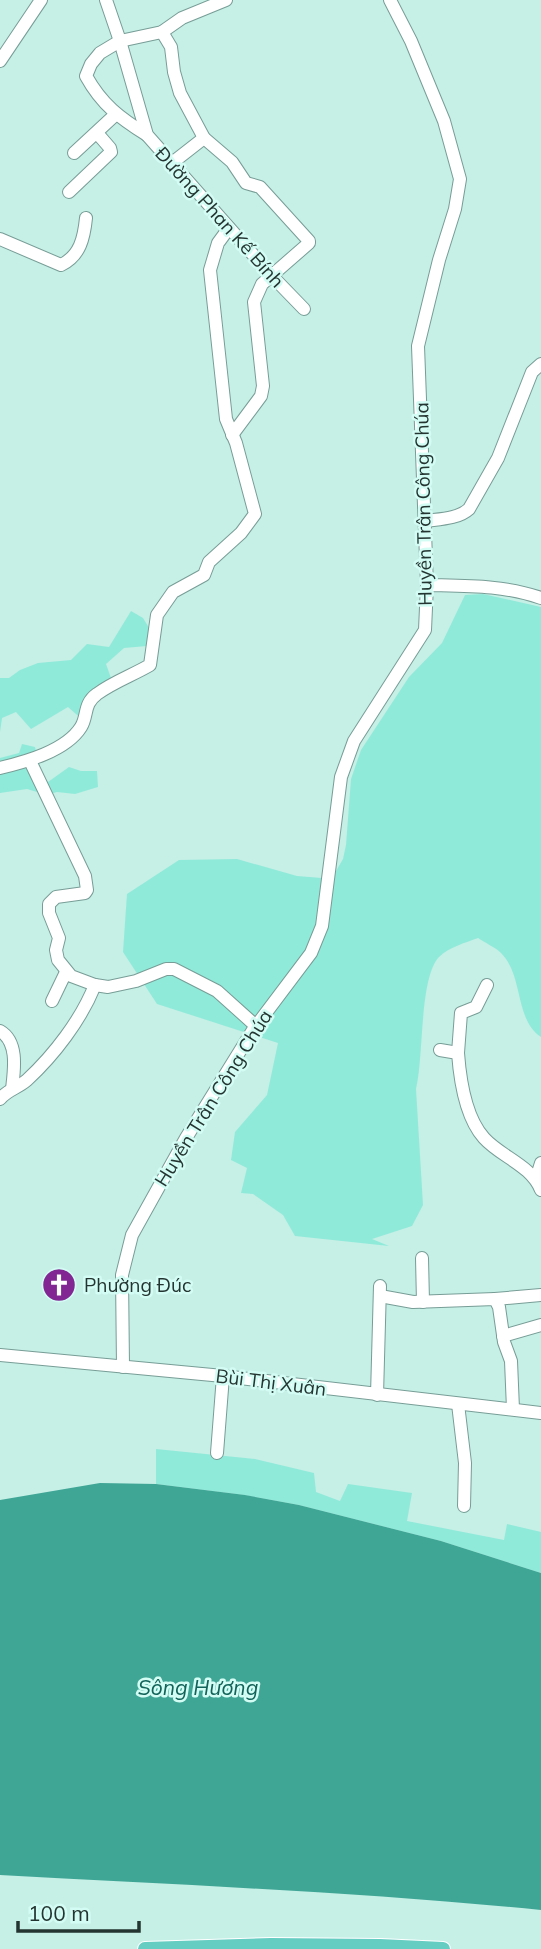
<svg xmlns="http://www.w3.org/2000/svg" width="541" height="1949" font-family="Mulish,sans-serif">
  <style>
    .green { fill: #90eada }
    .water { fill: #3fa696 }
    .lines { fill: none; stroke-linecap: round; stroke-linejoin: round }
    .minor-casing { stroke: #779d96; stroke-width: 14 }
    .major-casing { stroke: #fff; stroke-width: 16 }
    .minor { stroke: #fff; stroke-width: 12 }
    .major { stroke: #66cdc2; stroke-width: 14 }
    .labels { text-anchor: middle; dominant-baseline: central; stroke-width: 5; stroke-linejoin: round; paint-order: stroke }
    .street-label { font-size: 19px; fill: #243430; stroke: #d3fcf4 }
    .poi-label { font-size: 19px; fill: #243430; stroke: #d3fcf4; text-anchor: start }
    .water-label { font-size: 21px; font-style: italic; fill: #116359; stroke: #d3fcf4 }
  </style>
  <rect width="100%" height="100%" fill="#c6efe6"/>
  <g class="green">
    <path d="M483 594 541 607V1037C514 1019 524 976 501 953 495 947 485 943 478 938 465 943 449 947 439 957 419 978 424 1058 416 1089L423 1205 412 1226 372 1239 389 1246 295 1236 283 1215 253 1194 241 1193 247 1168 231 1160 235 1132 267 1095 278 1043 157 1004 123 952 127 894 179 860 237 859 297 876 322 878 336 871 343 859 346 845 351 779 361 750 409 677 442 643 465 595Z"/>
    <polygon points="131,611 143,618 151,631 147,646 124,648 106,664 112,681 92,691 84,721 68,707 31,729 16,712 2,718 0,732 0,678 9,678 20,670 38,663 71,660 87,644 109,647"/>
    <polygon points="22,744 35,747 41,771 48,782 69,767 81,771 97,771 98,787 75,794 57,792 47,795 27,789 0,793 0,758 19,753"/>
    <polygon points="156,1449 255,1459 314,1473 316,1492 340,1501 348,1484 412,1493 407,1521 504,1540 507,1524 541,1532 541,1573 441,1541 299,1505 244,1495 156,1484"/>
  </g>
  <path class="water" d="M100 1483 156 1484 245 1495 299 1505 441 1541 541 1573V1910C361 1892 181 1885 0 1875V1500Z"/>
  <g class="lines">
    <g class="minor-casing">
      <g id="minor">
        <polyline points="106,0 120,41 147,135 272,276 304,309"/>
        <polyline points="162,32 171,47 174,72 180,93 204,138 232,162 246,183 260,187 309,241 309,243 262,284 254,302 263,386 261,396 232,435"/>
        <polyline points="0,61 41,0"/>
        <path d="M147 135C120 118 102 105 86 76L91 64 100 53 120 41 162 32 182 18 226 0"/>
        <polyline points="74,153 115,115"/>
        <polyline points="172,163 204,138"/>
        <polyline points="69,192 111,152 110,148 97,133"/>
        <path d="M0 239 61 265C80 256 84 238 86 218"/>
        <path d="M425 521C439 519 458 519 469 509L498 458 532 372 541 364"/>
        <path d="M427 585C466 586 504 585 541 598"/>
        <polyline points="30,761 85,876 87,890 85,893 56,897 49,904 49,913 59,938 56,950 58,960 71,976 95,985 108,987 136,981 166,969 174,969 217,991 256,1026"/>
        <path d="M0 768C25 762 66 751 81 727 88 716 83 704 97 694 113 682 133 675 150 665L157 615 173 592 204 575 209 562 241 533 255 514 236 443 226 419 210 270 218 243 229 228"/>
        <polyline points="52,1001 66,972"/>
        <path d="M0 1031C19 1042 14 1071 12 1089"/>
        <path d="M440 1050 458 1053C460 1080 466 1118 484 1138 501 1157 531 1165 541 1190"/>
        <polyline points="458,1053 461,1013 476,1007 487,985"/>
        <path d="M0 1099C7 1090 18 1088 27 1080 54 1055 81 1020 95 985"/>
        <polyline points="536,1179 541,1163"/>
        <polyline points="422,1258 423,1302"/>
        <polyline points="380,1296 413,1302 495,1299 499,1307 504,1342 511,1361 513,1409"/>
        <polyline points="495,1299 541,1295"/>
        <polyline points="503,1336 541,1325"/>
        <polyline points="0,1355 223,1376 541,1413"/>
        <polyline points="123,1367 122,1275 132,1235 186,1138 253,1030 311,953 322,926 341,777 354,741 425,630 427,585 418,346 439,260 455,209 460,179 444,121 411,41 390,0"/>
        <polyline points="377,1395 380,1286"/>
        <polyline points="458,1404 465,1463 464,1506"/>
        <polyline points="217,1453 223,1376"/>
      </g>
    </g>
    <g class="major-casing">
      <polyline id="major" points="145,1949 271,1945 380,1946 443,1949"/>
    </g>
    <use href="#minor" class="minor"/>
    <use href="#major" class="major"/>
  </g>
  <defs>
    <g id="church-disc" transform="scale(1.75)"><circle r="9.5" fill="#812692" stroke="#d3fcf4"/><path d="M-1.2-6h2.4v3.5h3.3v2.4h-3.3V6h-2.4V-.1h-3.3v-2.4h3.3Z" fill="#fff"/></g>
  </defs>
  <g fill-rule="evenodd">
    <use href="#church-disc" x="59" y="1285"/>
  </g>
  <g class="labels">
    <g class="street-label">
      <text transform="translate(220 217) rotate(48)">Đường Phan Kế Bính</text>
      <text transform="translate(423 504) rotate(-91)">Huyền Trân Công Chúa</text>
      <text transform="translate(213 1098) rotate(-58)">Huyền Trân Công Chúa</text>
      <text transform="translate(271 1382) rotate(7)">Bùi Thị Xuân</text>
    </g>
    <g class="poi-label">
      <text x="84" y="1285">Phường Đúc</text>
    </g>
    <g class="water-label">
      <text x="198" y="1687">Sông Hương</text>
    </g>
  </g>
  <path d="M18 1921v10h121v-10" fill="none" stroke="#243430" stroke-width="3.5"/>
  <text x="28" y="1921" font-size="21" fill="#243430" stroke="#d3fcf4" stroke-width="5" paint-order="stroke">100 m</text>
</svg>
